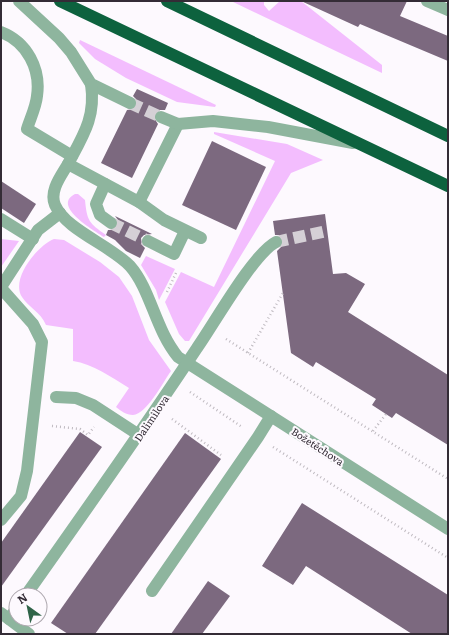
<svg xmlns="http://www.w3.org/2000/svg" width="449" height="635" font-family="Literata,serif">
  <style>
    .green { fill: #f3bdfe }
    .building { fill: #7c697f }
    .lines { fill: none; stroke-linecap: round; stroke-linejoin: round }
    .minor-tunnel { stroke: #d5d0d6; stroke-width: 12; stroke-dasharray: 12 6; stroke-linecap: butt }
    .path { stroke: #bfbac0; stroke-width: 2.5; stroke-dasharray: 1 3; stroke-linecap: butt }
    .minor { stroke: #8eb59e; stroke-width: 12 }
    .highway { stroke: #0d623e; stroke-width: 12 }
    .labels { text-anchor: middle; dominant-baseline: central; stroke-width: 4; stroke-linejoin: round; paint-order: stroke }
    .street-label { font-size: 10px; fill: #342c36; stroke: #fdf9fe }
  </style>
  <rect width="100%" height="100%" fill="#fdf9fe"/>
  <g class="green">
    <polygon points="231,1 264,1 264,5 269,11 280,1 301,1 382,65 382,73"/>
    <polygon points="80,40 216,105 215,107 177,102 126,78 95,59 79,43"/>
    <polygon points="214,132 287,144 323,160 291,173 189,341 185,341 179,334 165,302 181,272 214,287 275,161 214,134"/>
    <path d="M75 194H78L85 200C87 221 89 223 106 235L104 237C95 231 51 206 75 194Z"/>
    <polygon points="1,239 19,241 1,267"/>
    <path d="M54 239 64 240 100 262 119 277 132 296 149 340 171 371C163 382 147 414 133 415 126 415 121 411 116 407L129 388C111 377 93 364 73 361V329L46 325C40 311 29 308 22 297 10 279 38 245 54 239Z"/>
    <polygon points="146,256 175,269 159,300 156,290 141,265"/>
  </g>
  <g class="building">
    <polygon points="301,1 407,1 400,16 448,36 448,61 360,24 358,27"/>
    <polygon points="137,89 168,103 165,110 160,110 154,114 154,118 158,124 132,178 101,163 127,110 134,109 137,106 136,99 133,96"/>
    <polygon points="212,141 266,167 236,230 182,205"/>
    <polygon points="1,181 36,204 24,223 1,208"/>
    <polygon points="325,214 333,274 346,273 365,284 348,312 448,375 448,445 396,413 392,418 372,405 376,399 316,362 313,367 291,353 277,251 283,245 283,241 279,235 275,235 273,221"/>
    <polygon points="115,216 152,234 144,235 141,238 142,245 145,248 140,258 126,251 115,240 106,235 108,230 114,230 117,227 118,220"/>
    <polygon points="80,432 102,447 1,587 1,543"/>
    <polygon points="185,433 221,459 95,634 68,634 51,623"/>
    <polygon points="302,503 448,595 448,634 412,634 306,566 293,585 262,566"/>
    <polygon points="208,581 230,596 202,634 171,634"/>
  </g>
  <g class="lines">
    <g class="minor-tunnel">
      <polyline points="130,103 161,117"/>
      <polyline points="111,223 148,241"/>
      <polyline points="276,242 327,231"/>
    </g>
    <g class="path">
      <polyline points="167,292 176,273"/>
      <polyline points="226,339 448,479"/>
      <polyline points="248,353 283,293"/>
      <polyline points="190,392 242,427"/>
      <polyline points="172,419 221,455"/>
      <polyline points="52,426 80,429 88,435 94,427"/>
      <polyline points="373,431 386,414"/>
      <polyline points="273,447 448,558"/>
    </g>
    <g class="minor">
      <polyline points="19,1 59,38 71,52 91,84 130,103"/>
      <polyline points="427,1 448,10"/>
      <path d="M1 32C27 42 41 69 37 96 36 107 30 119 27 129L72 156"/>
      <path d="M91 84C96 117 83 136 68 164L139 202 178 124"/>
      <polyline points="161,117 178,124 213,121 268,127 353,143"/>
      <path d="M68 164C61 176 49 191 55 205 66 230 110 245 130 266 151 290 155 329 178 357L448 529"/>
      <polyline points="105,184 96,204 100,215 111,223"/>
      <polyline points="139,202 164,220 201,238"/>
      <polyline points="1,219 33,239"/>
      <polyline points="148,241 174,254 185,231"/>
      <polyline points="1,287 38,230 60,213"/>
      <polyline points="1,288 33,324 42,342 27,471 21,496 1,520"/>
      <polyline points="56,397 76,398 93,405 139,435"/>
      <polyline points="152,591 258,437 271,416"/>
      <path d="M26 595C84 513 142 431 197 348 214 324 253 254 276 242"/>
      <polyline points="1,613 29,634"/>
      <polyline points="9,619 16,609"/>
    </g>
    <g class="highway">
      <polyline points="60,1 448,186"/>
      <polyline points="167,1 448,136"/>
    </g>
  </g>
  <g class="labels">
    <g class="street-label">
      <text transform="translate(151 418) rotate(-56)">Dalimilova</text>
      <text transform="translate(318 446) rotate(33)">Božetěchova</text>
    </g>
  </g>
  <rect width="449" height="635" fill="none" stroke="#342c36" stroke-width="4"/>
  <g transform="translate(28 607) rotate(327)"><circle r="19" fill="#fdf9fe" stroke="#ada7ae"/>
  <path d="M0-3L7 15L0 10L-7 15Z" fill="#2f6348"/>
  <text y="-6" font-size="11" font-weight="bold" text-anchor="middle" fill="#342c36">N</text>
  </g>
</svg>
